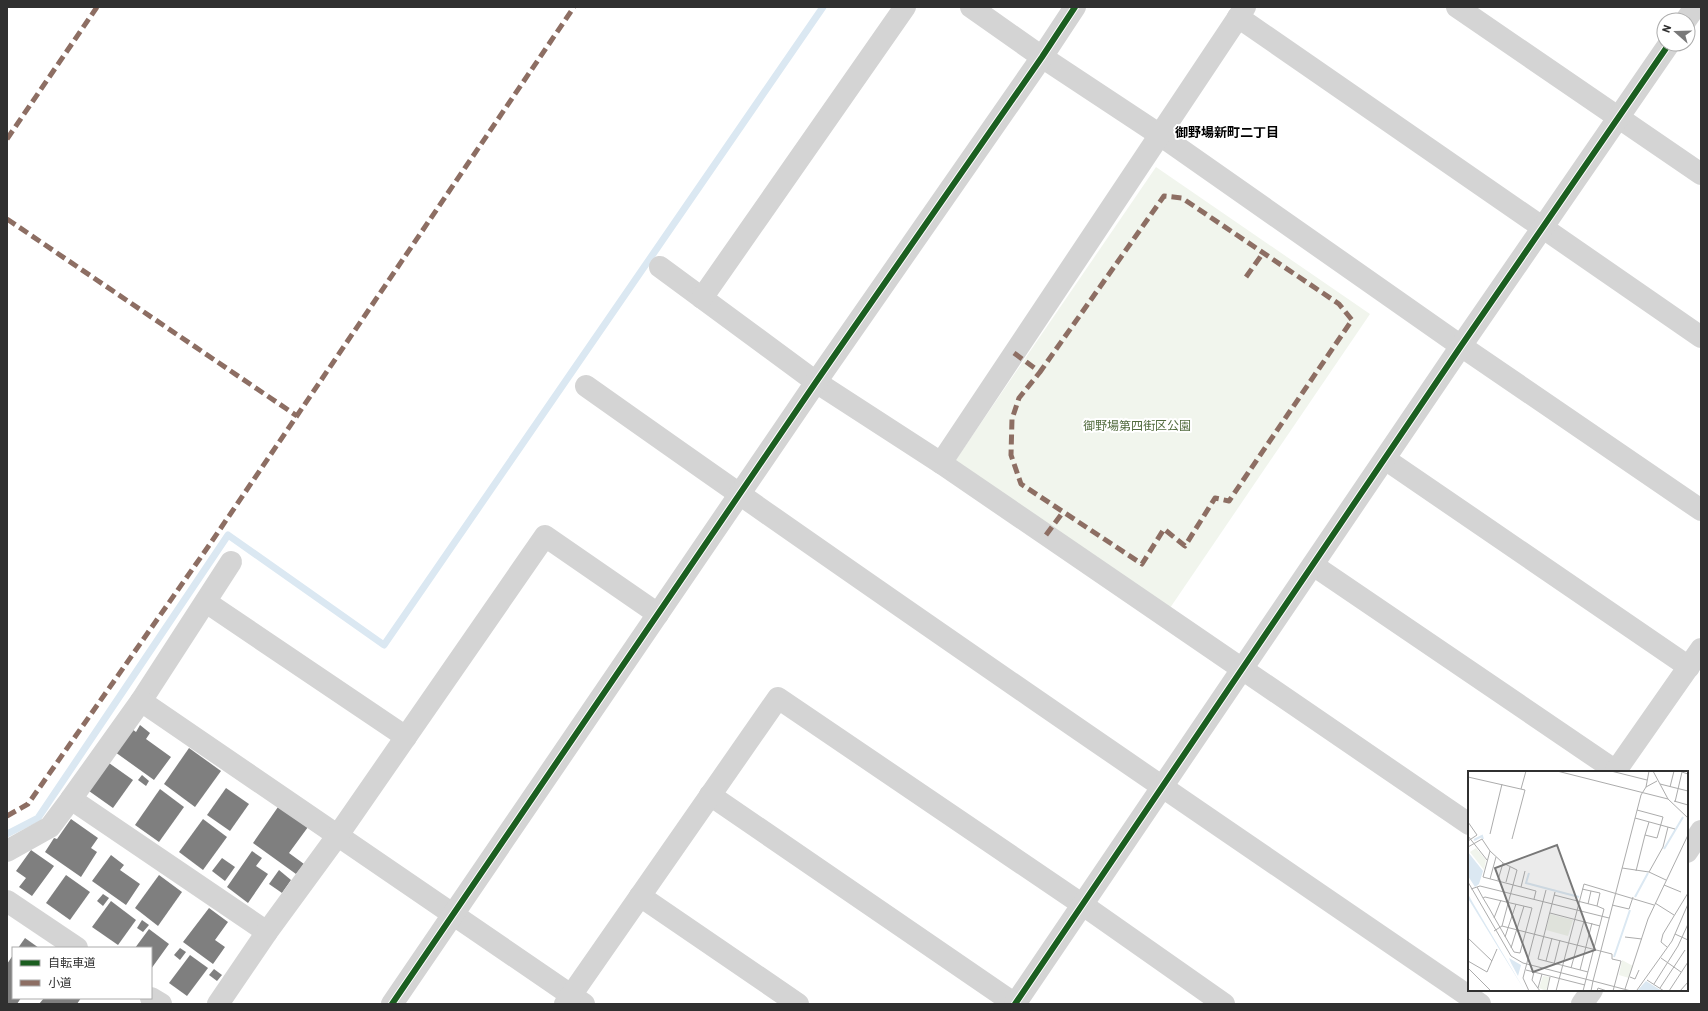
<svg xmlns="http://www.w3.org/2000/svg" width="1708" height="1011" font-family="Barlow,'Noto Sans JP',sans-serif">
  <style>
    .green { fill: #f1f5ed }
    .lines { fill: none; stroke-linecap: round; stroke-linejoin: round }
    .stream { stroke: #dbe8f2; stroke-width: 7 }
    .building { fill: #7f7f7f }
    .minor { stroke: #d4d4d4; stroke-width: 22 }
    .quiet { stroke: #8d6e63; stroke-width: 5; stroke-dasharray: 10 5; stroke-linecap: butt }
    .cycleway-casing { stroke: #fff; stroke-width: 8 }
    .cycleway { stroke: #1b5e20; stroke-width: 6 }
    .labels { text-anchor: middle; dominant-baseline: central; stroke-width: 4; stroke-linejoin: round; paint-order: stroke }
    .park-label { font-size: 12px; fill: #526b3e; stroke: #fff }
    .neighbourhood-label { font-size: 13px; font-weight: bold; fill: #000; stroke: #fff }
    .inset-river { fill: none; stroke: #dbe8f2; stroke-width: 2 }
    .inset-road { fill: none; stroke: #acacac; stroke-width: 1 }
    .view { fill: #787878; fill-opacity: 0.15; stroke: #787878; stroke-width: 2 }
    .inset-edge { fill: none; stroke: #303030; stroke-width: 2 }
  </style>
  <rect width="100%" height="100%" fill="#fff"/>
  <polygon class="green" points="1156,167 1370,314 1170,608 955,461"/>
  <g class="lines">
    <polyline class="stream" points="7,834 38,818 228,535 384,645 823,7"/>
  </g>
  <g class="building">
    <polygon points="140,725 150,733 146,739 171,757 154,780 115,752 132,729 136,732"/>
    <polygon points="189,748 221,771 195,807 164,784"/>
    <polygon points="109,763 133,780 113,808 89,791"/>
    <polygon points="142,775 149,781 146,786 138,780"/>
    <polygon points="226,788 249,804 230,831 207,815"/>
    <polygon points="160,789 184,807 159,842 135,825"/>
    <polygon points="278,807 308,827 289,853 304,864 296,874 253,843"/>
    <polygon points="71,819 98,838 91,848 97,852 81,877 45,852 54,838 57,839"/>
    <polygon points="203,819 227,837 203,870 179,852"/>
    <polygon points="31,850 54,866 32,896 19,887 26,878 16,871"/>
    <polygon points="252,851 262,858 256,866 268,874 248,903 227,887"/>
    <polygon points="111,855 124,865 120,870 140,884 126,905 92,881"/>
    <polygon points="222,858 235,867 225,881 212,871"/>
    <polygon points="279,870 291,880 282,893 269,884"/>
    <polygon points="66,875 90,892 70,920 46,903"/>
    <polygon points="159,875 182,892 158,926 135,908"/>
    <polygon points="103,894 109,898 103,906 97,901"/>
    <polygon points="111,901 136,920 118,945 92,927"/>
    <polygon points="209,908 228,922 215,940 225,947 213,964 183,942"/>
    <polygon points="142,920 149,925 143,932 137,928"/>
    <polygon points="149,929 169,944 151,969 151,948 135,948"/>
    <polygon points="25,938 39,948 18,948"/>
    <polygon points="180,948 186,952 180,960 174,955"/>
    <polygon points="13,955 13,998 21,998 17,1004 7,1004 7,964"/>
    <polygon points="190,955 208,968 187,996 169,983"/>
    <polygon points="214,969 222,975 217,981 209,975"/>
    <polygon points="44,998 81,998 77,1004 39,1004"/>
  </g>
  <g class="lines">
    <g class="minor">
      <polyline points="971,7 1042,57 1160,135 1461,346 1701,510"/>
      <polyline points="1457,7 1701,174"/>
      <polyline points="1238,17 1701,337"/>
      <polyline points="1686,20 1695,7"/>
      <polyline points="660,267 816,382 941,463 1469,824"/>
      <polyline points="702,298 905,7"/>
      <path d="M586 386C881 595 1181 800 1480 1004"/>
      <polyline points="1385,459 1689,667"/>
      <polyline points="941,463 1245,7"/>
      <polyline points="1313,565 1616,771"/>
      <polyline points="206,602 406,737"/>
      <polyline points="141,701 231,562"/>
      <polyline points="1615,772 1701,649"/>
      <polyline points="710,795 1015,1004"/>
      <polyline points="71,799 267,932"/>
      <polyline points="7,851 50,827 71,799 141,701 584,1004"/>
      <polyline points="1687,852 1701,831"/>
      <polyline points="640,896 798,1004"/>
      <polyline points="7,901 77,948"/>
      <polyline points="151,998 161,1004"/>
      <polyline points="218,1004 267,932 338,835 545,536 658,614"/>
      <polyline points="392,1004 816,382 1042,57 1075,7"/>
      <polyline points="565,1004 778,698 1083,905 1224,1004"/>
      <polyline points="1015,1004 1461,346 1669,44"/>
      <polyline points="1582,1004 1592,990"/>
    </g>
    <g class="quiet">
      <polyline points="7,139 97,7"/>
      <polyline points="7,219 297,416"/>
      <polyline points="1246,277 1263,253"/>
      <polyline points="1014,353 1040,372 1164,196 1182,198 1339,304 1352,320 1229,501 1215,498 1185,546 1164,529 1142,564 1021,484 1011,455 1012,419 1019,398 1040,372"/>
      <polyline points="1046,535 1063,512"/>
      <polyline points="7,816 28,804 210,544 574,7"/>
    </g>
    <g class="cycleway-casing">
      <g id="cycleway">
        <polyline points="392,1004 816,382 1042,57 1075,7"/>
        <polyline points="1015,1004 1461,346 1669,44"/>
      </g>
    </g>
    <use href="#cycleway" class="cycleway"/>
  </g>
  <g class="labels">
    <g class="park-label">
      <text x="1137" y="425">御野場第四街区公園</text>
    </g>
    <g class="neighbourhood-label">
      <text x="1227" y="132">御野場新町二丁目</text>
    </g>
  </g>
  <g transform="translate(1468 771)">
    <rect width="220" height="220" fill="#fff"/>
    <path d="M8 77 18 89 16 99 2 81ZM82 143 105 149 100 165 78 159ZM154 189 165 195 161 207 151 204ZM75 205 82 206 78 220 71 217Z" fill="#f1f5ed"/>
    <path d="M0 81 15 100 11 113 7 116 0 105ZM0 123 5 132 57 220 1 129ZM41 187 53 194 50 205 43 192ZM178 210 194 220H169Z" fill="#dbe8f2"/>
    <path class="inset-river" d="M6 69 14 65 15 68M196 78 215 46M61 102 58 112 111 126M167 126 180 102M146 186 162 139"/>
    <path class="inset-road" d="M89 0 200 28M143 0 179 9M185 0 200 28 220 47M0 6 57 19 44 68M192 13 220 20M178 16 181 0M202 16 206 0M53 18 58 0M206 30 220 34M207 31 214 1 220 3M169 39 195 46 189 67 177 64 181 51M167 47 207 58M0 51 9 64 0 70M22 63 34 13M0 65 19 89M0 76 14 68 22 80 35 92 49 99 34 155 26 160M22 80 15 106 68 120 66 128M154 97 181 101 198 109M168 100 177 64M181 101 195 76 200 56M22 108 28 86M30 109 35 92M0 111 43 185 55 192 125 210 123 220M38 111 42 96M196 114 213 121M9 116 15 127 21 137 46 181 52 182 64 137 17 126 15 127M53 116 57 100M3 118 12 115 141 147M114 118 132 122 129 135 136 138 115 220M87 121 70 188 120 201M86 124 129 135M187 132 206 144M120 133 123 120M144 134 161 138 165 126M82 142 132 155M26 147 33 129M34 155 144 183V188L153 190 145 220M207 163 220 169M37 166 48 133M157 166 174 168M0 167 24 190M199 176 193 171 195 163 220 122M43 177 56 135M193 187 213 201M0 190 19 201 29 178M78 190 84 167M86 193 92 169M0 197 23 220M103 197 116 150M58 199 117 214M112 199 124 152M66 201 64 209 72 220M162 206 167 208 171 199M179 209 196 220M186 213 210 175 220 153M70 217 74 203M192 217 217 179M157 218 180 148 220 64M169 219 204 170 220 133M61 220 55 207 78 119M79 220 82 206M88 220 116 113 186 134M129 220 130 217 139 220M163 220 125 210 173 24 178 16 189 10M201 220 220 191M212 220 220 211"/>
    <path class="view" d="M89 74 127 179 65 201 27 97Z"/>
    <rect width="220" height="220" class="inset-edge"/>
  </g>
  <rect width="1708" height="1011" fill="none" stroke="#303030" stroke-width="16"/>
  <rect x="12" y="947" width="140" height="52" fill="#ffffff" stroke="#acacac"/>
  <rect x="20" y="960" width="20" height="6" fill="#1b5e20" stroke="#acacac"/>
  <text x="48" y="967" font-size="12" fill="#303030">自転車道</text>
  <rect x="20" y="980" width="20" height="6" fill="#8d6e63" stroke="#acacac"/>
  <text x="48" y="987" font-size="12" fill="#303030">小道</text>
  <g transform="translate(1676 32) rotate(290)"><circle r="19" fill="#ffffff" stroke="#acacac"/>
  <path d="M0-3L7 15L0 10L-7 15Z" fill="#787878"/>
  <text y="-6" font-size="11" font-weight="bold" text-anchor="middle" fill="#303030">N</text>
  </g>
</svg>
